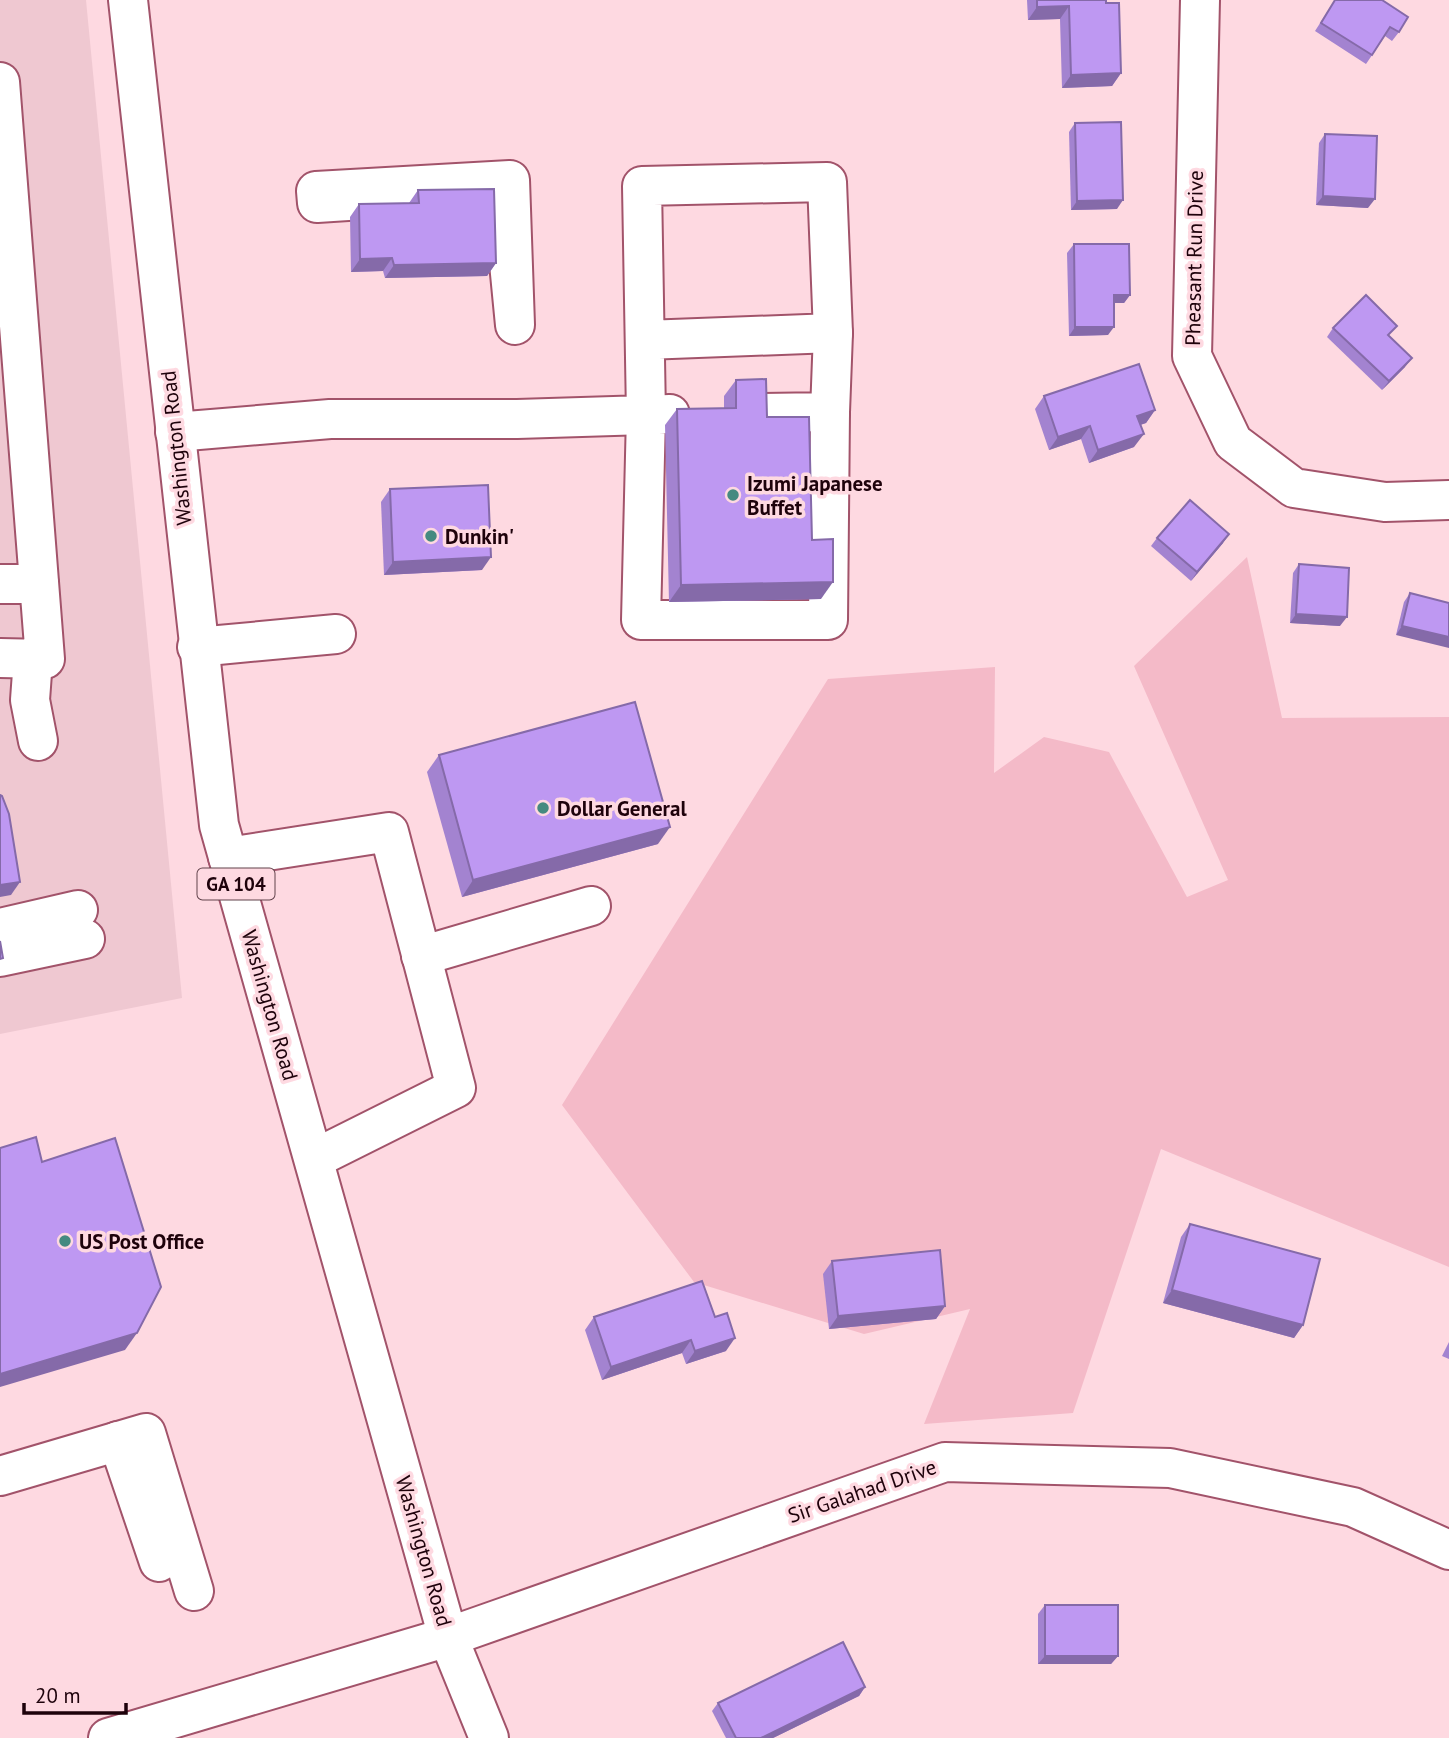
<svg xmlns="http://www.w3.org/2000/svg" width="1449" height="1738" font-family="'PT Sans',sans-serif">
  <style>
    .built { fill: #efc8d1 }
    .green { fill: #f4bac8 }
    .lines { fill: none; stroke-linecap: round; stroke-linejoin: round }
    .minor-casing { stroke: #a2536a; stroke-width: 42 }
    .major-casing { stroke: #a2536a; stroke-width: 42 }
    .minor { stroke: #fff; stroke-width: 38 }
    .major { stroke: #fff; stroke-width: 38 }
    .wall { fill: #a383d0 }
    .shaded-wall { fill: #856aa9 }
    .building { fill: #be98f2; stroke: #856aa9; stroke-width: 2 }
    .poi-dot { fill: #458a80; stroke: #fed9e1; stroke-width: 2.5 }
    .labels { text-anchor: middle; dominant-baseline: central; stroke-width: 7; stroke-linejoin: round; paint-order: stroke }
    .shield { fill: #fed9e1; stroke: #61424b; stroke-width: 2 }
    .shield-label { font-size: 19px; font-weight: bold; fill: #1e020b }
    .street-label { font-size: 21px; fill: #1e020b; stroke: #fed9e1 }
    .poi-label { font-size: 21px; font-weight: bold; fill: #1e020b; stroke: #fed9e1; text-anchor: start }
  </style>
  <rect width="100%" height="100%" fill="#fed9e1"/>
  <polygon class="built" points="0,0 86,0 182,998 0,1034"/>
  <polygon class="green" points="1247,557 1282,718 1449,717 1449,1267 1161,1149 1073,1413 924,1424 970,1309 864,1334 694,1282 562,1105 828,679 995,667 994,773 1044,737 1109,752 1187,897 1228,880 1134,666"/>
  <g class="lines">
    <g class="minor-casing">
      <g id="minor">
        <polyline points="1200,0 1192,356 1233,442 1294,488 1385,502 1449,500"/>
        <polyline points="0,82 45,659 0,658"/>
        <polygon points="510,180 515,325 502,191 317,203 316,191"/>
        <polyline points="754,413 830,412 833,333"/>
        <polyline points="670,414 646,415 641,620 828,620 830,412"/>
        <polyline points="175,432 330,419 517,419 646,415 642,186 827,182 833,333 645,340"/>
        <polyline points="0,584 39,584"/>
        <polyline points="197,647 336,634"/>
        <polyline points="33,659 30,700 38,741"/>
        <polyline points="228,857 389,832 456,1088 314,1159"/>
        <polyline points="0,928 78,910"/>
        <polyline points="421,956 591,906"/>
        <polyline points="0,957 85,939"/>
        <polyline points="118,1441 159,1562"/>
        <polyline points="0,1476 146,1433 194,1591"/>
        <polyline points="108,1738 448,1637 945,1462 1170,1468 1353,1507 1449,1550"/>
      </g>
    </g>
    <g class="major-casing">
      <polyline id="major" points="128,0 219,825 448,1637 489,1738"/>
    </g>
    <use href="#minor" class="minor"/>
    <use href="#major" class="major"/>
  </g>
  <g class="wall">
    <polygon points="1027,0 1106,0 1121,73 1112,86 1062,88 1060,19 1028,20"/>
    <polygon points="1335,0 1382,0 1399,32 1392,41 1385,36 1366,64 1315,31"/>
    <polygon points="1075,123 1117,209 1071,210 1069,132"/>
    <polygon points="1325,134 1368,208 1316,205 1319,143"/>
    <polygon points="418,190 496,263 487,276 385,278 383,271 351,272 350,217 359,204 409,203"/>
    <polygon points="1074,244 1130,295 1124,303 1114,303 1108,335 1069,336 1067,253"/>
    <polygon points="1333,328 1389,336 1405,367 1382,390 1327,337"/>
    <polygon points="736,380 767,417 812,540 821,599 669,602 665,425 677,409 724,408 724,396"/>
    <polygon points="1044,396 1155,410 1146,423 1140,425 1134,447 1089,463 1081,439 1049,450 1035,409"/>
    <polygon points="390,489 482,570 384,575 381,502"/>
    <polygon points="1157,538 1223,543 1191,581 1151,546"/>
    <polygon points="1299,564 1340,626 1290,623 1293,573"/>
    <polygon points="1410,593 1449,603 1396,635 1404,602"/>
    <polygon points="439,755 658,844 462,897 427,772"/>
    <polygon points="1190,1224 1303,1325 1294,1338 1163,1303 1181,1237"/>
    <polygon points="832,1261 945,1306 936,1319 829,1329 823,1274"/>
    <polygon points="702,1281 726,1351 686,1364 682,1353 602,1380 585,1330 594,1317"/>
    <polygon points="1449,1342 1449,1359 1442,1356"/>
    <polygon points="1045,1605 1118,1656 1111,1664 1038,1664 1038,1614"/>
    <polygon points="865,1687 859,1696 773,1738 726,1738 712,1711 718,1703"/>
  </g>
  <g class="shaded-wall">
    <polygon points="1069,6 1060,19 1028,20 1037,7"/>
    <polygon points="1121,73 1112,86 1062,88 1071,75"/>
    <polygon points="1323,196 1375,199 1368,208 1316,205"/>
    <polygon points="1123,200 1117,209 1071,210 1077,201"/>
    <polygon points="392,258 383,271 351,272 360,259"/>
    <polygon points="496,263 487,276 385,278 394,265"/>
    <polygon points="1114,295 1130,295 1124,303 1107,303"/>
    <polygon points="1075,327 1114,327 1108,335 1069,336"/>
    <polygon points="1412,358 1405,367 1382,390 1389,381"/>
    <polygon points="1155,410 1146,423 1128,429 1137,416"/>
    <polygon points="1090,426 1081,439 1049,450 1058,437"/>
    <polygon points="1144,434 1134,447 1089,463 1098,450"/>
    <polygon points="1229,534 1223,543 1191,581 1197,572"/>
    <polygon points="491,557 482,570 384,575 393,562"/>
    <polygon points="833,582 821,599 669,602 681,585"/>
    <polygon points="1296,614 1347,617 1340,626 1290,623"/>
    <polygon points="1402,626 1449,637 1449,648 1396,635"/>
    <polygon points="670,827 658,844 462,897 473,880"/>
    <polygon points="20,882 11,895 0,897 0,885"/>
    <polygon points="1172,1290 1303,1325 1294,1338 1163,1303"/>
    <polygon points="945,1306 936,1319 829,1329 838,1316"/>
    <polygon points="137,1333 125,1350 0,1387 0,1374"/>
    <polygon points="735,1338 726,1351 686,1364 695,1351"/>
    <polygon points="691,1340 682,1353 602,1380 611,1367"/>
    <polygon points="1045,1656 1118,1656 1111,1664 1038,1664"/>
    <polygon points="865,1687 859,1696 773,1738 761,1738"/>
  </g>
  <g class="building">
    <polygon points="1037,0 1106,0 1106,3 1119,3 1121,73 1071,75 1069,6 1037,7"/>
    <polygon points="1335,0 1382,0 1408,17 1399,32 1390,27 1372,55 1321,23"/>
    <polygon points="1121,122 1123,200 1077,201 1075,123"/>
    <polygon points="1325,134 1377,136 1375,199 1323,196"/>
    <polygon points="494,189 496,263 394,265 392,258 360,259 359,204 419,203 418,190"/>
    <polygon points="1074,244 1129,244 1130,295 1114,295 1114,327 1075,327"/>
    <polygon points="1366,295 1397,326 1388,335 1412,358 1389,381 1333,328"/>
    <polygon points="1139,364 1155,410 1137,416 1144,434 1098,450 1090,426 1058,437 1044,396"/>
    <polygon points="766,379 767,417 809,417 812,540 833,539 833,582 681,585 677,409 736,408 736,380"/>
    <polygon points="488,485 491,557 393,562 390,489"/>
    <polygon points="1190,500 1229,534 1197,572 1157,538"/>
    <polygon points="1299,564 1349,568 1347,617 1296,614"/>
    <polygon points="1410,593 1449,603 1449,637 1402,626"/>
    <polygon points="635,702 670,827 473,880 439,755"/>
    <polygon points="0,795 2,796 9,814 20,882 0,885"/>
    <polygon points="0,941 3,958 0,959"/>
    <polygon points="36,1137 42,1162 115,1138 161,1287 137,1333 0,1374 0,1148"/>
    <polygon points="1190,1224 1320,1259 1303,1325 1172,1290"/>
    <polygon points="940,1250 945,1306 838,1316 832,1261"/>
    <polygon points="702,1281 715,1317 727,1313 735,1338 695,1351 691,1340 611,1367 594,1317"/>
    <rect x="1045" y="1605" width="73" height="51"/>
    <polygon points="843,1642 865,1687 761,1738 736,1738 718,1703"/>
  </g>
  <g class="poi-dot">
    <circle cx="733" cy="495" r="7"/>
    <circle cx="431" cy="536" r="7"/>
    <circle cx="543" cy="808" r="7"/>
    <circle cx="65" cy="1241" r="7"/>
  </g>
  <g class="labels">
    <rect class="shield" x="197.5" y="868.5" width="77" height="31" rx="5"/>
    <g class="shield-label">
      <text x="236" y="884">GA 104</text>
    </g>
    <g class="street-label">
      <text transform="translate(1194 258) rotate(-89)">Pheasant Run Drive</text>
      <text transform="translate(176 448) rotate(-96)">Washington Road</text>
      <text transform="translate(270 1005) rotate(74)">Washington Road</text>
      <text transform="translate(862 1491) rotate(-19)">Sir Galahad Drive</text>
      <text transform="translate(424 1551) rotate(74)">Washington Road</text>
    </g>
    <g class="poi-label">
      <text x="747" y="483">Izumi Japanese<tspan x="747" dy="24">Buffet</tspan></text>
      <text x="445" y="536">Dunkin'</text>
      <text x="557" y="808">Dollar General</text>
      <text x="79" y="1241">US Post Office</text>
    </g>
  </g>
  <path d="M24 1703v10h102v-10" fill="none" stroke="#1e020b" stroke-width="3.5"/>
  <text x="35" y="1703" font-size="21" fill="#1e020b" stroke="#fed9e1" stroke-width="5" paint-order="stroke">20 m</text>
</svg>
